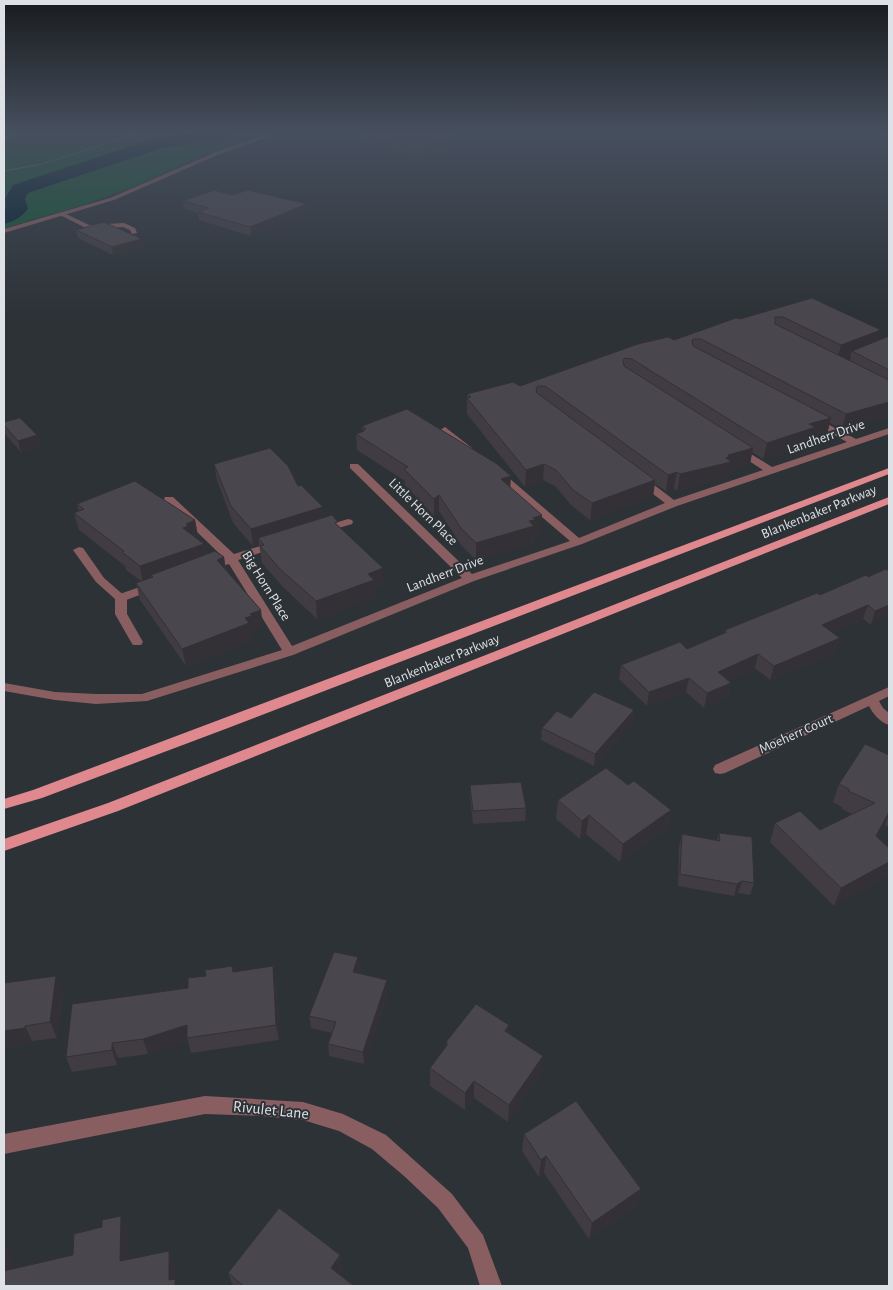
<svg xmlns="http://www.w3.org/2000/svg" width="893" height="1290" font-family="'Alegreya Sans',sans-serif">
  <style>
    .green { fill: #115630 }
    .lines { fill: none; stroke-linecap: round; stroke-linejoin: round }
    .river { fill: #001d2e; fill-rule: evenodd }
    .path { stroke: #777b7f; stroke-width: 1; stroke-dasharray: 2.5 1; stroke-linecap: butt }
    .service { fill: #895e61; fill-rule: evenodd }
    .minor { fill: #895e61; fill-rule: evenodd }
    .primary { fill: #df898f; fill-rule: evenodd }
    .wall { fill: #403c42; fill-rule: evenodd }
    .shaded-wall { fill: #343136 }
    .building { fill: #4a464d; stroke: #343136 }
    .labels { text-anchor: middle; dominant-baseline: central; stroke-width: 4; stroke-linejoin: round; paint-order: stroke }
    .street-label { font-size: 14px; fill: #dee1e5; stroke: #2d3237 }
    .near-street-label { font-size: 16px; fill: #dee1e5; stroke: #2d3237 }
  </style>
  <rect width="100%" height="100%" fill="#2d3237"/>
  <polygon class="green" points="4,133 269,133 200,156 133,187 83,205 4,228"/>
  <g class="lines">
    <path class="river" d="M191 133H233L230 137 224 138 159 149 28 193 25 199 28 209C22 217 13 222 4 224V208L6 207 5 199 13 185 150 140Z"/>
    <polyline class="path" points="4,171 42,164 139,133"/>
    <g class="service">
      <polygon points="18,133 26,133 4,141 4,137"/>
      <polygon points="60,213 64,213 89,225 124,223 135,228 137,233 132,234 130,230 123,227 88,229 60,215"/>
      <polygon points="79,547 83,548 104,578 127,598 127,614 143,642 141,645 133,645 131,642 115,614 115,599 96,582 73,550"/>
    </g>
    <g class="minor">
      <polygon points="271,133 279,133 220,154 114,200 4,233 4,229 110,198 216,152"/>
      <polygon points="878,133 889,133 889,137 879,134"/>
      <polygon points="814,417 856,439 889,428 889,434 677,506 582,544 474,581 293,655 147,701 96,704 55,700 4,691 4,683 55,692 96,694 142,694 282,650 229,564 210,569 206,568 204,566 206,564 224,558 165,501 164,499 165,497 173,497 234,554 270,543 278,543 280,545 278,547 238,560 292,646 462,578 350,468 350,464 358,464 472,574 570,541 494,476 494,472 502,472 579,538 665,503 637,482 637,478 645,478 674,500 763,470 735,452 735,448 741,448 772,467 847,442 811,422 809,420"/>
      <polygon points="445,427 472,448 472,452 466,452 442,432 440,430"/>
      <polygon points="348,519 352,520 353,522 352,524 322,533 317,530 318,528"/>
      <polygon points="154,582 160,586 158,588 121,602 115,598 117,595"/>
      <path d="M889 687V696L879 701 883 708 889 713V725C880 722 873 714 869 706L725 773 720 774 715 773 713 769 715 765Z"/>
      <polygon points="205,1096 303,1102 343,1114 386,1135 452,1194 483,1235 502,1286 480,1286 468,1248 438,1208 404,1176 372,1149 339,1131 303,1120 262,1116 205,1114 4,1154 4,1134"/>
    </g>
    <g class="primary">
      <polygon points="889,468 889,474 228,728 42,798 4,809 4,799 33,790"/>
      <polygon points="889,497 889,504 118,811 4,851 4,839 108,803"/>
    </g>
  </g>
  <g class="wall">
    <polygon points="459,135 459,140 420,155 359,142 358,136"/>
    <polygon points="232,195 307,212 251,236 199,220 198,213 184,209 183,201"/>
    <polygon points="76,230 143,247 113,255 78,238"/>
    <path d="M812 298 878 341 889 336V416L842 429 830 423 827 434 813 438 812 443 763 459 752 452 750 464 730 470 728 478 677 491 674 488 666 491 655 484 653 496 590 520 572 506 555 486 543 480 525 487 467 414V394L520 386ZM851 354 850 361 843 358Z"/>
    <polygon points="4,422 40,446 21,452 5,434 4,430"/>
    <polygon points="362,426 510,487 541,532 534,534 533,543 476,560 461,545 439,511 434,516 405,485 405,481 357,450 356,434 362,432"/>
    <polygon points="214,464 298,486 324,517 339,526 384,585 375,589 375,597 317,619 282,586 262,563 259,544 253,546 233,523 217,480"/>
    <polygon points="77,504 195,520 198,537 196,538 204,544 206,555 224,557 226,570 263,627 254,631 254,633 251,635 252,641 186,666 140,600 136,583 141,581 126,570 125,566 79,530 74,513 79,512"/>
    <polygon points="889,571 871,625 863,619 832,632 836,652 770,680 755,668 728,680 731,683 728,697 704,708 686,692 647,706 619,679 621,665 687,649 724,634 725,630 868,577"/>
    <polygon points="634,710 632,723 594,766 541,740 542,728 571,718"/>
    <polygon points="889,755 889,827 885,825 834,906 770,842 775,823 820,830 852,814 842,809 842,807 833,802 839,784"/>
    <polygon points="470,785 526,808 525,821 473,824 470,797"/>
    <polygon points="628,785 671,810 667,828 620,862 586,834 580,839 556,819 558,800"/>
    <polygon points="719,833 754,883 750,895 738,893 734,896 678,886 679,847 682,834 717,840"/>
    <polygon points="358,957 359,969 358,974 388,993 364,1064 329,1056 328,1044 332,1033 311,1028 309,1016"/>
    <polygon points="232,966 234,972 276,981 279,1040 191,1053 188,1041 148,1054 118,1058 117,1065 72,1072 66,1057 188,988 206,976"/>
    <polygon points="4,983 63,992 57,1038 32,1041 32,1043 4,1048"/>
    <polygon points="509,1025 508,1033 541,1073 508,1122 474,1098 465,1110 430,1086 430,1068 446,1047 446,1042"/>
    <polygon points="524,1134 641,1189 637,1205 589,1239 544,1173 539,1177 522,1151"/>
    <polygon points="340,1255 342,1270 339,1274 354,1286 233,1286 228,1273"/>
  </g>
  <g class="shaded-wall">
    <polygon points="459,135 459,140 420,155 420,149"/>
    <polygon points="307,204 307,212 251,236 250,227"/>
    <polygon points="142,239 143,247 113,255 112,247"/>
    <polygon points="881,330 877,345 852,351 851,354 837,360 841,345"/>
    <polygon points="889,402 889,416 842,429 846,414"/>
    <polygon points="831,418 827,434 813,438 812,443 763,459 767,443 809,424"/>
    <polygon points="37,435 40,446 21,452 18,441"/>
    <polygon points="753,448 750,464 730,470 728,478 677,491 680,474 726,458 728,455"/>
    <polygon points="544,464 543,480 525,487 526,470"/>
    <polygon points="677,472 674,488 666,491 668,475"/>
    <polygon points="511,476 510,492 501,479"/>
    <polygon points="655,480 653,496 590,520 592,503"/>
    <polygon points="439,495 439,511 434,516 434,499"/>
    <polygon points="323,507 325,524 258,538 259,544 253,546 251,529"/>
    <polygon points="542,515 541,532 534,534 533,543 476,560 476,543 529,521 533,518"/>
    <polygon points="195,520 198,537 191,541 183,528 186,524"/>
    <polygon points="204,544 207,561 153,577 151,575 152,581 143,584 140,566"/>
    <polygon points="224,557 226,575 217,560"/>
    <polygon points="383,568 384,585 375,589 375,597 317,619 316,601 368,574"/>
    <polygon points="868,605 863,619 818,638 822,625"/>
    <polygon points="889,605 889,616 871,625 875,611"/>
    <polygon points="261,610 263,627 254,631 254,633 251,635 252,641 186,666 182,649 245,618 250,614"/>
    <polygon points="840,638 836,652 770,680 774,666"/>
    <polygon points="758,654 755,668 715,686 718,672"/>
    <polygon points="689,678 686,692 647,706 649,692"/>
    <polygon points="731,683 728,697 704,708 707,693"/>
    <polygon points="634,710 632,723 594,766 595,754"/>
    <polygon points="671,810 667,828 620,862 623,844"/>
    <polygon points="889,812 889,814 885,825 868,854 876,836"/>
    <polygon points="589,815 586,834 580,839 582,821"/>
    <polygon points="889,862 889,876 834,906 841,888"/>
    <polygon points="742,881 738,893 734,896 737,884"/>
    <polygon points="358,957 359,969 354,985 353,972"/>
    <polygon points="273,966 276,981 279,1040 276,1025"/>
    <polygon points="56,976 63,992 57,1038 50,1022"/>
    <polygon points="387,980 388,993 364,1064 363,1052"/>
    <polygon points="187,1025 187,1038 188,1041 148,1054 143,1039"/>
    <polygon points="509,1025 507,1043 505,1031"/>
    <polygon points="25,1026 32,1041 32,1043 4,1048 4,1049 4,1031"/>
    <polygon points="112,1043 118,1058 117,1065 112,1050"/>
    <polygon points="543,1056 541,1073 508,1122 509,1105"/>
    <polygon points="474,1081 474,1098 465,1110 465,1093"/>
    <polygon points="546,1156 544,1173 539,1177 541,1160"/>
    <polygon points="641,1189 637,1205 589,1239 592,1223"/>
    <polygon points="121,1216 128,1232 128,1277 120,1261"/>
    <polygon points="4,1242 14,1258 12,1286 4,1275"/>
    <polygon points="169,1251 175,1266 175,1281 178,1286 172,1286 169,1280"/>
    <polygon points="340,1255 342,1270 333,1283 331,1268"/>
  </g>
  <g class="building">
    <polygon points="368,133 451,133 459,135 420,149 358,136"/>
    <polygon points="214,190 232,195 248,190 307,204 250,227 198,212 209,208 183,201"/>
    <polygon points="104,222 142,239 112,247 76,230"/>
    <polygon points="812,298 881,330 841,345 783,317 775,317 775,324 889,380 889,402 846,414 701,339 694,339 692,340 693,346 831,418 809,424 816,427 767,443 632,359 625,358 623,360 624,366 753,448 728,455 730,456 726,458 731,462 680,474 677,472 668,475 545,386 538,386 536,388 537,393 655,480 592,503 573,490 556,470 544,464 526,470 467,398 471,397 467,394 513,382 520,386 638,344 668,337 674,340 736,318 740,319"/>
    <polygon points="889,336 889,370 852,351"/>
    <polygon points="407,409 497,464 511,476 501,479 542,515 533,518 535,520 529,521 534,526 476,543 461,528 439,495 434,499 404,469 408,467 356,434 364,431 362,430 366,429 362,426"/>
    <polygon points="20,418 37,435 18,441 4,425 4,422"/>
    <polygon points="270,448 288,466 298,486 301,485 323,507 251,529 231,506 214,464"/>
    <polygon points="135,481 195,520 186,524 188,526 183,528 204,544 140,566 122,552 124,551 74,513 84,509 77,504"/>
    <polygon points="332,515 338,522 335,523 383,568 368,574 374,580 316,601 280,569 260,546 264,545 258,538"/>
    <polygon points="215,551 224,557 217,560 261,610 250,614 252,616 245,618 249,623 182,649 136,583 153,577 151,575"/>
    <polygon points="886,569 889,571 889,605 875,611 868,605 822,625 840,638 774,666 758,654 718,672 731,683 707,693 689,678 649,692 621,665 680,642 687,649 727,632 725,630 817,593 820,595 866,575 868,577"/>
    <polygon points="594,692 634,710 595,754 542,728 557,711 571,718"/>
    <polygon points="865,744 889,755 889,812 876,836 889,848 889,862 841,888 775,823 800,811 820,830 875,803 848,791 849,789 839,784"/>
    <polygon points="606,768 628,785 634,781 671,810 623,844 589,815 582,821 558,800"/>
    <polygon points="521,782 526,808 473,811 470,785"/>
    <polygon points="719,833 752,837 754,883 742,881 737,884 680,874 682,834 720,841"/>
    <polygon points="334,952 358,957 353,972 387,980 363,1052 328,1044 336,1022 309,1016"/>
    <polygon points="232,966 233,972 273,966 276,1025 187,1038 187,1025 143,1039 112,1043 112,1050 66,1057 72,1004 188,988 188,978 206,976 205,970"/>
    <polygon points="56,976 50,1022 25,1026 25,1028 4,1031 4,983"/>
    <polygon points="476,1004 509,1025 505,1031 543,1056 509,1105 474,1081 465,1093 430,1068 448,1044 446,1042"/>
    <polygon points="576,1101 641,1189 592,1223 546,1156 541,1160 524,1134"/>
    <polygon points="279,1208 340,1255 331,1268 354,1286 244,1286 228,1273"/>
    <polygon points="121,1216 120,1261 169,1251 169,1280 175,1279 175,1286 4,1286 4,1271 73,1255 74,1234 102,1227 102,1220"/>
  </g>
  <linearGradient id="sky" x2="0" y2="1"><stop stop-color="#191c1e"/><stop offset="0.42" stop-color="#464f5e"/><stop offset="1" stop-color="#464f5e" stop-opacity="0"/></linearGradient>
  <rect width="893" height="313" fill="url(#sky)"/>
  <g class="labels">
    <g class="street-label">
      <text transform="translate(826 437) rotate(-19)">Landherr Drive</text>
      <text transform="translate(423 512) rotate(44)">Little Horn Place</text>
      <text transform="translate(819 512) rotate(-22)">Blankenbaker Parkway</text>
      <text transform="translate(445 574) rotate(-21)">Landherr Drive</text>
      <text transform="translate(266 586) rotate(58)">Big Horn Place</text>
      <text transform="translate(442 661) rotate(-22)">Blankenbaker Parkway</text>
      <text transform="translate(796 734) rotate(-24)">Moeherr Court</text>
    </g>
    <g class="near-street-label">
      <text transform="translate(271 1110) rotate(6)">Rivulet Lane</text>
    </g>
  </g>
  <rect width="893" height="1290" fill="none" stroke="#dee1e5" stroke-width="10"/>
</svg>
